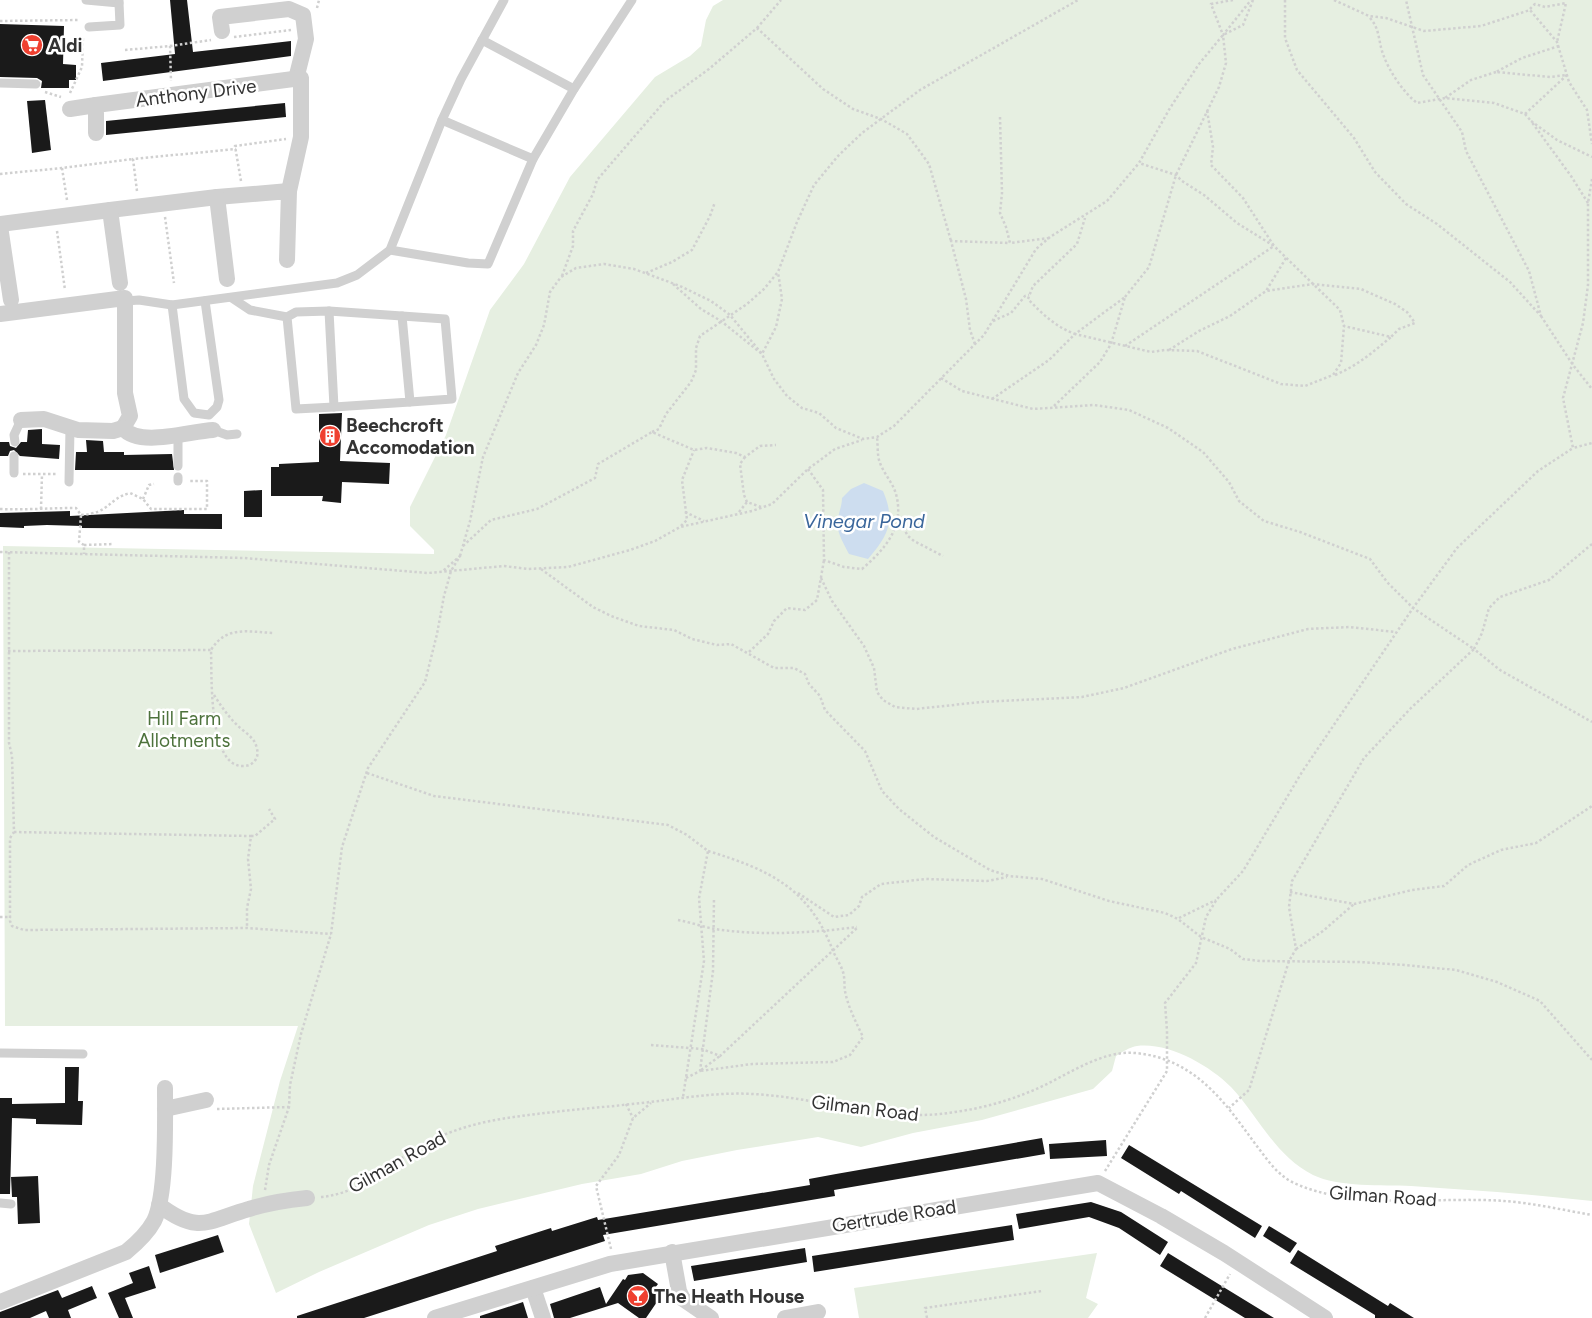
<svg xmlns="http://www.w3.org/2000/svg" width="1592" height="1318" font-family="Figtree,sans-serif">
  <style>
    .green { fill: #e6efe1 }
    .water { fill: #cdddef }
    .building { fill: #1a1a1a }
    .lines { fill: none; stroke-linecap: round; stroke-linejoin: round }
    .path { stroke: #d0d0d0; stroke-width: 2.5; stroke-dasharray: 2.5 2.5; stroke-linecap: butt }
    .lane { stroke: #d0d0d0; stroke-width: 9 }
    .street { stroke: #d0d0d0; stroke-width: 16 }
    .labels { text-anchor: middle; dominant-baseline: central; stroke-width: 5; stroke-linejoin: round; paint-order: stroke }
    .poi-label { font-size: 19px; font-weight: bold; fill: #333; stroke: #fff; text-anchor: start }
    .street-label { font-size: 19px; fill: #333; stroke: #fff }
    .park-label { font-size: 19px; fill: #4d723c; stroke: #fff }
    .water-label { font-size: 20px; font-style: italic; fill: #3a669b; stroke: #fff }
  </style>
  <rect width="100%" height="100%" fill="#fff"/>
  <g class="green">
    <path d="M723 0H1592V1201C1532 1194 1471 1190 1411 1186 1383 1185 1338 1187 1313 1175 1275 1156 1259 1117 1231 1087 1209 1065 1168 1042 1137 1046 1130 1047 1122 1052 1116 1056L1112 1071 1093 1089 982 1120 913 1133 861 1147 818 1137 737 1150 682 1161 641 1174 582 1184 478 1209 429 1225 319 1272 276 1293 249 1224 253 1186 280 1081 298 1026H5L3 546 434 554V550L410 526V507L446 435 490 310 524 264 570 177 655 77 690 56 701 46 706 20 713 6Z"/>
    <polygon points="1097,1253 1086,1298 1098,1304 1088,1318 859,1318 854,1288"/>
  </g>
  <path class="water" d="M864 483 883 491C896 521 888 536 868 559L849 554C844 544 835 530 838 519 839 511 842 506 842 498L851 489Z"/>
  <g class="building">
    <polygon points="170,0 187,0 193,52 291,41 291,56 103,81 101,63 175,54"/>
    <polygon points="0,24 64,26 63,64 76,65 76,80 69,80 69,88 41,88 42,81 37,78 0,77"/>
    <polygon points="45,100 51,150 32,153 27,101"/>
    <polygon points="285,103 286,117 106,135 106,121"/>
    <polygon points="342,413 340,461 390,463 389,484 342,482 341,503 322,501 323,496 271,496 271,467 279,467 279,464 319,462 319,414"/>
    <polygon points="42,429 42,444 60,445 59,459 20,456 14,450 10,451 8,456 0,456 0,442 9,442 10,446 16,448 21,442 27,442 28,430"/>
    <polygon points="86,440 103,441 104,452 124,452 124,455 172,454 174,470 75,470 76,452 87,452"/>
    <polygon points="262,490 262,517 244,517 244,491"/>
    <polygon points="184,510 184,514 222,514 222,529 82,528 82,526 47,525 24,526 24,528 0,527 0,513 70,511 70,516"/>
    <polygon points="65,1067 79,1067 78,1101 83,1101 82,1125 36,1124 36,1119 12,1118 10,1194 0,1194 0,1098 12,1098 12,1104 65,1103"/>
    <polygon points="1042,1138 1045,1154 834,1190 835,1196 603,1235 605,1241 364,1318 297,1318 297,1316 497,1251 495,1246 551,1228 552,1231 597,1217 598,1220 810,1185 809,1179 836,1174"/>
    <polygon points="1106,1140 1107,1156 1050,1159 1049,1144"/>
    <polygon points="1129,1145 1262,1226 1255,1238 1181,1191 1179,1194 1121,1158"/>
    <polygon points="38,1176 40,1223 18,1224 17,1197 12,1197 11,1177"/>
    <polygon points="1091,1202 1121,1212 1168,1242 1160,1255 1119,1228 1089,1217 1019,1229 1016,1214"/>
    <polygon points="1012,1225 1014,1240 814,1272 812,1256"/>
    <polygon points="1269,1226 1297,1243 1290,1253 1263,1236"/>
    <polygon points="218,1235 224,1252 160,1273 155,1255"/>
    <polygon points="805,1248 807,1262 694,1281 691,1266"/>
    <polygon points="1298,1250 1388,1306 1390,1303 1414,1318 1375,1318 1375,1315 1290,1263"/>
    <polygon points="1168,1253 1225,1288 1274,1318 1245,1318 1160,1266"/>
    <polygon points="149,1266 156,1288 125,1298 133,1318 119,1318 108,1293 133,1283 129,1273"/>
    <polygon points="643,1273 658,1284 655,1288 659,1291 656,1296 659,1299 646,1318 639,1318 618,1303 570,1318 554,1318 550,1304 600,1287 606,1304 623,1279 625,1280 628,1275"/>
    <polygon points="92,1286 97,1298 68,1310 71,1318 49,1318 46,1311 30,1318 0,1318 0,1312 58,1290 62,1298"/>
    <polygon points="523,1302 528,1318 480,1318 480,1316"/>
  </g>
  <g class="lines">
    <g class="path">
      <polyline points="1233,0 1211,4 1223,35 1251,0"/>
      <polyline points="1285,0 1285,38 1297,70 1354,138 1375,172 1406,204 1437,224 1510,282 1541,316 1529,271 1466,151 1462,132 1423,75 1406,0"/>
      <polyline points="1334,0 1369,16 1386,18 1424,31 1481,26 1530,10 1557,42 1569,82 1587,110 1592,144"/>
      <polyline points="317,8 319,0"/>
      <polyline points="1530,9 1535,4 1545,7 1566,3 1557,42"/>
      <path d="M1370 18C1380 29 1378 40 1383 54 1389 71 1403 92 1417 103L1445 98"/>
      <polyline points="0,21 80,20"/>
      <polyline points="757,28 781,0"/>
      <polyline points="234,37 291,30"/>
      <polyline points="170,46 211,40"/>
      <polyline points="1559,46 1522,58 1496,72 1550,77 1566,75"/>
      <polyline points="125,50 170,46 171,81"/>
      <polyline points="1496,72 1471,80 1445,98 1494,103 1525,114 1567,75"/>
      <polyline points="45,92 61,97"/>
      <polyline points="70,93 82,67 83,37"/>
      <polyline points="1525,114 1531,121"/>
      <polyline points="1000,117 1002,193 1000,213 1006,227 1010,243 1049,238"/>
      <polyline points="0,174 62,168"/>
      <polyline points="1592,179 1588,203 1588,285 1583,323 1563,398 1573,448 1592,443"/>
      <polyline points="241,181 235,146 286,139"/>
      <polyline points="137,191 133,159 236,149"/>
      <polyline points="67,200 62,168 133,159"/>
      <polyline points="1588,203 1571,176 1531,121 1557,140 1592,157"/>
      <polyline points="165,217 174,283"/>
      <polyline points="57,231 65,290"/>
      <polyline points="1286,258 1266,291 1313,284 1361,289 1395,304 1407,312 1415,323 1399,329 1391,337"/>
      <polyline points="646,273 672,262 692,250 710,216 715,202"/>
      <polyline points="562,276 573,246 573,231 593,194 597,180 665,101 709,69 757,28 823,89 853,109 881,119 907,134 929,164 951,241"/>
      <polyline points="673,284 701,309 721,321 762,354 776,327 782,299 778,272"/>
      <polyline points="1125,297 1149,267 1176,175 1219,87 1226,63 1223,35"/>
      <polyline points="1541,316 1573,365 1592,389"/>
      <polyline points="993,321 1011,313 1025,296 1029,295"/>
      <polyline points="975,344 970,330 966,299 951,241 1010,243"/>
      <polyline points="1125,346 1274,246 1243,198 1211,165 1213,147 1207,110"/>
      <polyline points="1169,350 1199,331 1230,316 1266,291"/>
      <path d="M1335 375C1357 366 1373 352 1391 337L1344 326"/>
      <polyline points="941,378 962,391 1033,409 1094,405 1129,410 1168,428 1203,452 1229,482 1239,501 1264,521 1300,532 1370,559 1387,582 1413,608 1474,649 1411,708 1364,758 1292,881 1289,907 1296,949 1289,961 1249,1090 1229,1108"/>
      <path d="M992 399 1049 360 1075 334C1056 327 1042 314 1028 299L1033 286 1077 244 1085 218"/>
      <polyline points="1054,406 1100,362 1111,344 1125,297 1075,334 1151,352 1165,350 1197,351 1281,384 1305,386 1333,375 1341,363 1344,326 1340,310 1274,246 1237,223 1204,195 1182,181 1176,175 1139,163"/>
      <polyline points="652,432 659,429 666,414 691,382 696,370 696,348 700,336 747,304 764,289 778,272 797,222 814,185 838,156 862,133 920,90 1078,0"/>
      <polyline points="745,457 740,464 744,495 747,502 761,507"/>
      <path d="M808 469 823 490 824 560 844 567 862 569C885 549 905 527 896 494 893 483 884 474 880 463 877 456 878 445 877 437"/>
      <polyline points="23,474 58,474"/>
      <polyline points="143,499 149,485 154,484"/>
      <path d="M0 509C26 510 50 508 76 508L81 515 79 542 84 545V554"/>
      <polyline points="41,509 42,474"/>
      <polyline points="685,512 704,521"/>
      <polyline points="739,512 747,502"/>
      <path d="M81 515C111 513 107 499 130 493L143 499 151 509H207V481H189"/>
      <polyline points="898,519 908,536 914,541 943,556"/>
      <polyline points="681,526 687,520 682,480 694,450"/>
      <polyline points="1592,544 1549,580 1500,597 1489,608 1482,633 1474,649 1500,670 1592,722"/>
      <polyline points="84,545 113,544"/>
      <polyline points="463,546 491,520 537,509 595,478 598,464 652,432 694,450 707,448 736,453 745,457 760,446 776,445"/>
      <polyline points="0,552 244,558 428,573 504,566 528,569 568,567 630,550 655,541 680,527 752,511 772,504 808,469 835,449 862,440"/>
      <polyline points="9,552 9,743 12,756 14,832 10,838 10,921 12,926 24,930 247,928 331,934"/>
      <polyline points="460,556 470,521 483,457 518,373 536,345 544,325 550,292 561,277 576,268 604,264 634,269 680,286 711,301 730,315 762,354 774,379 787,396 802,408 819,413 836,428 863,439 877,437 894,426 984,335 1036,249 1050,237 1107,201 1139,163 1170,108 1199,64 1223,35 1243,25 1253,0"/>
      <polyline points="541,569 593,607 611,616 639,626 674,630 692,639 717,645 731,644 774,668 794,668 805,674 809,684 820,696 825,710 865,751 882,791 899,809 934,837 990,870 1009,876 1042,879 1109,901 1165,913 1178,919 1201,937 1230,949 1243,959 1260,961 1360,962 1405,965 1456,970 1497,982 1540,1001 1592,1060"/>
      <polyline points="821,578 832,601 864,646 874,668 877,692 883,700 895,707 916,709 981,702 1082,697 1124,688 1232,649 1308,629 1349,627 1396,632"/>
      <polyline points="8,651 211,650"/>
      <polyline points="749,652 768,634 774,621 787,608 805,610 817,600 824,560"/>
      <path d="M214 695C221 706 228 716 237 725 242 730 250 735 254 741 257 746 259 754 256 759 253 764 249 766 243 766 208 767 212 675 211 650 226 625 249 632 274 633"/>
      <polyline points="367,773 434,796 668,825 687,835 708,851 699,898 704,961 683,1097"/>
      <polyline points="14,832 251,836 248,859 251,889 247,908 247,928"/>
      <polyline points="251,836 255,836 275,819 269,809"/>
      <path d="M708 851C770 870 809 888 833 951 836 958 841 965 843 972 845 978 844 985 845 991 848 1007 856 1022 863 1037L850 1055 833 1062 752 1064 700 1071 720 1056"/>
      <polyline points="1290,892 1354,904 1412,890 1444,886 1468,865 1501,850 1536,843 1592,806"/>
      <polyline points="798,893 834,917 849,915 859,906 862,897 881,884 926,879 987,881 1007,877"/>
      <polyline points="0,917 11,917"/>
      <polyline points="1179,918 1216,900"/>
      <path d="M678 920C690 922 703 927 715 929 760 936 811 933 857 927"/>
      <polyline points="1296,949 1323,931 1354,904"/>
      <polyline points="651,1045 702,1049 720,1056 858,927"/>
      <polyline points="686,1078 700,1071 713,971 714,899"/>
      <polyline points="626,1104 633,1118"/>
      <polyline points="217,1109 289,1107"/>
      <polyline points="1105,1171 1167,1071 1167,1031 1165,1003 1196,963 1206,917 1217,899 1243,871 1302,772 1413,608 1457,548 1538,471 1573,448"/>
      <polyline points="265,1190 269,1165 289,1107 290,1085 301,1034 331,934 342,847 368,768 425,682 437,634 444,596 451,571 460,556 443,571"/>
      <path d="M321 1197C358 1194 387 1167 417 1148 443 1133 471 1124 501 1119 550 1111 600 1108 650 1102 684 1098 718 1092 752 1094 821 1097 885 1124 955 1112 983 1108 1008 1101 1034 1090 1065 1077 1100 1050 1135 1053 1194 1058 1225 1102 1256 1145 1267 1159 1277 1175 1294 1183 1355 1211 1439 1196 1504 1201 1533 1203 1563 1210 1592 1215"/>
      <polyline points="611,1249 596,1186 619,1155 633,1118 651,1103"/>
      <polyline points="927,1318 925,1308 1042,1291"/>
      <polyline points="1205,1318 1230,1274"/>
    </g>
    <g class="lane">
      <polyline points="86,0 119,3 119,0"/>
      <polyline points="89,27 120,25 119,3"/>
      <polyline points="482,40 574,89"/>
      <polyline points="0,83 36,84"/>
      <polyline points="442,120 533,159"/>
      <polyline points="390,250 468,263 488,264 533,159 574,89 632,0"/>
      <polyline points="232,298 250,310 287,317 296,312 329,311 334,407 296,409 287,317"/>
      <polyline points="126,301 139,300 172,305 337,283 357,275 390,250 442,120 461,79 504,0"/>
      <polyline points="172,305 184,399 194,413 209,415 217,407 219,400 205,301"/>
      <polyline points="329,311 402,316 410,402 334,407"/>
      <polyline points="402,316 445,319 452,399 410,402"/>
      <polyline points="213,430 227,435 237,434"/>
      <polyline points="15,442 14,435 21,420"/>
      <polyline points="178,466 178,436"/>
      <polyline points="14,473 14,456"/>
      <polyline points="178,481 178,477"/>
      <polyline points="69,482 70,428"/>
      <polyline points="0,1053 83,1054"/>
      <polyline points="0,1203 11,1204"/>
    </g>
    <g class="street">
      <polyline points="222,31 220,17 289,9 303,15 306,39 296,79"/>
      <polyline points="70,109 96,105"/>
      <polyline points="96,133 96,105 301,78 301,137 289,191"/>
      <polyline points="217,197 289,191 287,260"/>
      <polyline points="110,210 217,197 227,279"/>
      <polyline points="0,224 110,210 120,283"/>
      <polyline points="0,226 11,300"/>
      <polyline points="0,314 125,298 125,393 130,416 123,428"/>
      <polyline points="21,420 44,419 78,430 113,431 123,428"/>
      <path d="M123 428C139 448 190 431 213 430"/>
      <polyline points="165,1109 206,1100"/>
      <path d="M159 1205C199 1235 207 1221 249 1209 268 1203 287 1200 307 1198"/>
      <polyline points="672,1252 679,1291 683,1299 711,1318"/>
      <polyline points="533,1288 543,1318"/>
      <path d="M0 1302 126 1252C137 1243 147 1234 154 1221 167 1195 165 1119 165 1088"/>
      <polyline points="435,1318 610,1264 1098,1183 1161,1216 1224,1253 1325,1318"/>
      <polyline points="785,1318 818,1312"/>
    </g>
  </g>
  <defs>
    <g id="supermarket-disc" transform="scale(1.125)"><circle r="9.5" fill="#ef4030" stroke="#fff"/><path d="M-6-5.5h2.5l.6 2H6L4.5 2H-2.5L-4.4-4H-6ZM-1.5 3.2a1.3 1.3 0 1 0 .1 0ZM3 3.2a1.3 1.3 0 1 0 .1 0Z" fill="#fff"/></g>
    <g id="building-disc" transform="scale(1.125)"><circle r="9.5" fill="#ef4030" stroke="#fff"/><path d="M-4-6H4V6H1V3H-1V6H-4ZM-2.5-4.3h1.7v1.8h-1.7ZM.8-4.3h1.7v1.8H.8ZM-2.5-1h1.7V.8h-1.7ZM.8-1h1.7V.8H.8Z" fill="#fff"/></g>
    <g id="bar-disc" transform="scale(1.125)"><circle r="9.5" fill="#ef4030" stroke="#fff"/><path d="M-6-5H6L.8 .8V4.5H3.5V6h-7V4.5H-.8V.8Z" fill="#fff"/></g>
  </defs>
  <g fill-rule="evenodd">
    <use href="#supermarket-disc" x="32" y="45"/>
    <use href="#building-disc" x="330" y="436"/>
    <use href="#bar-disc" x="638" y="1296"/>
  </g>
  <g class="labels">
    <g class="poi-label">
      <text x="48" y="45">Aldi</text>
      <text x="346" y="425">Beechcroft<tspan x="346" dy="22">Accomodation</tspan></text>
      <text x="654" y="1296">The Heath House</text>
    </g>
    <g class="street-label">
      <text transform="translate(196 93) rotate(-7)">Anthony Drive</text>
      <text transform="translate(865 1108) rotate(7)">Gilman Road</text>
      <text transform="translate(397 1162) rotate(-29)">Gilman Road</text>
      <text transform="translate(1383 1196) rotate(4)">Gilman Road</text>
      <text transform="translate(894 1216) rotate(-9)">Gertrude Road</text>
    </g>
    <g class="park-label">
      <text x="184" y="718">Hill Farm<tspan x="184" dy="22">Allotments</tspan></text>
    </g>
    <g class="water-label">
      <text x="864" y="521">Vinegar Pond</text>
    </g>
  </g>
</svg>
